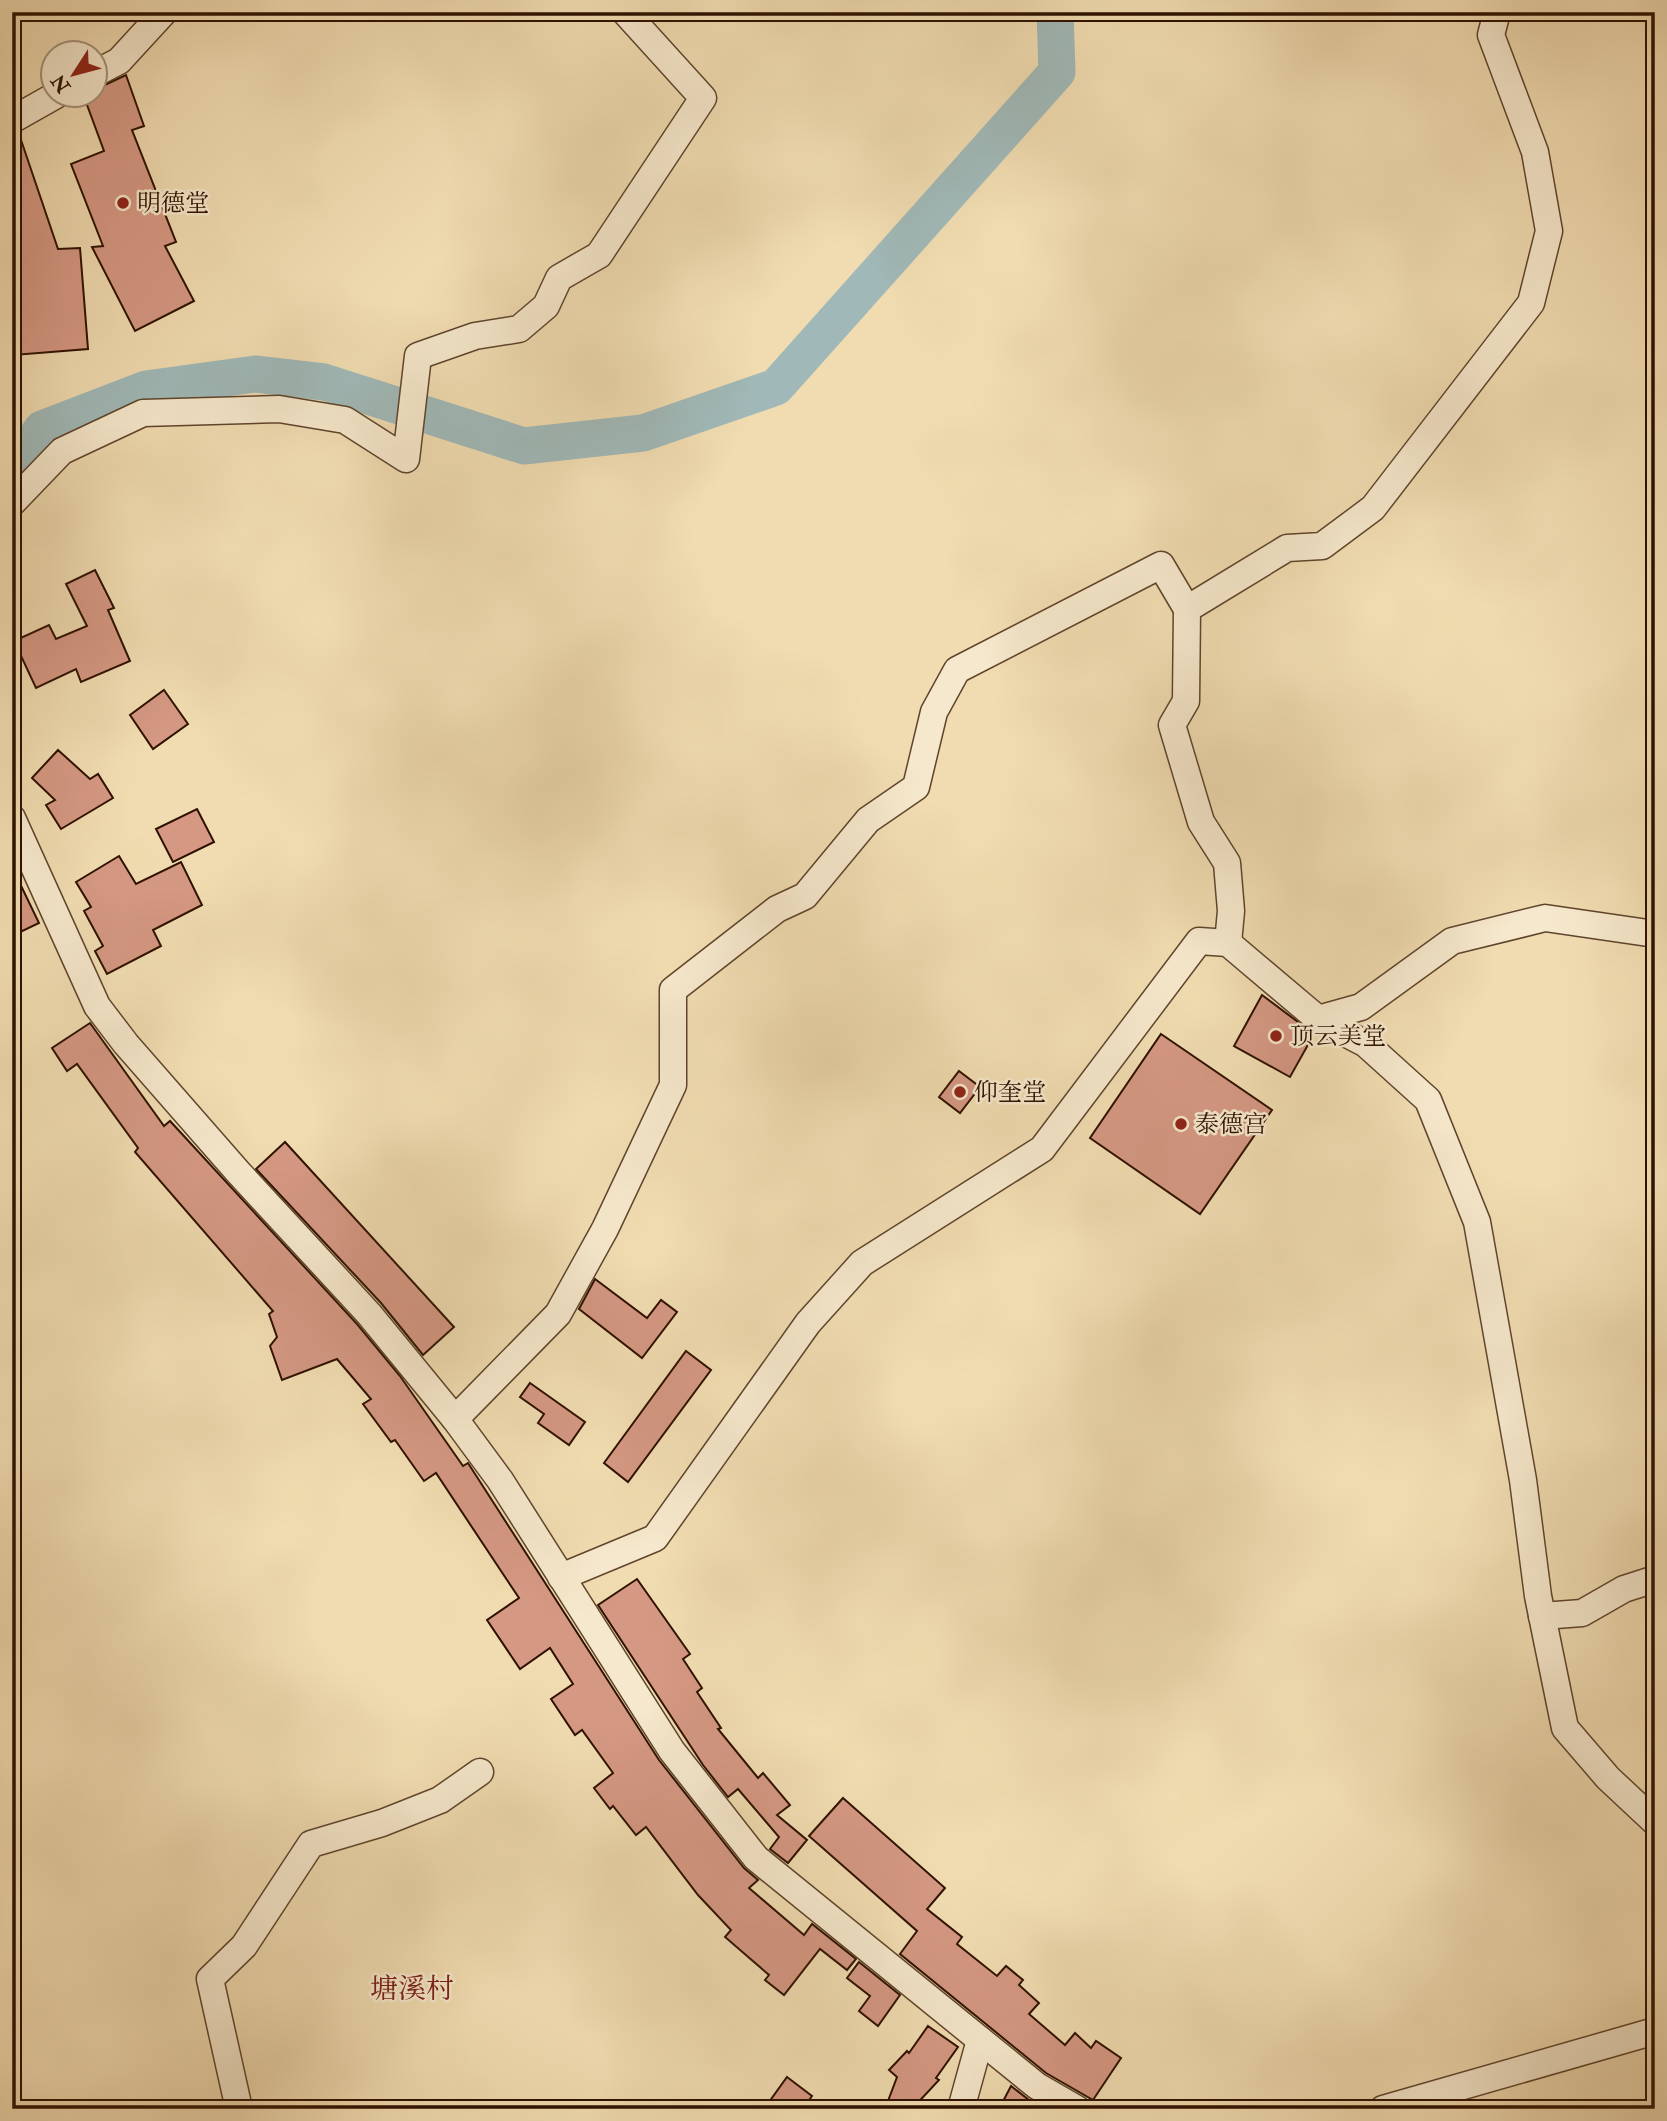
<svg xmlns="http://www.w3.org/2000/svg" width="1667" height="2121" font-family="'IM FELL Double Pica','Noto Serif SC',serif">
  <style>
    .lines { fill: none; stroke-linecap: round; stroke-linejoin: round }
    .river { stroke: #a0b9b8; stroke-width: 37 }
    .building { fill: #d59883; stroke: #2e1100; stroke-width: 2 }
    .minor-casing { stroke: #5f442c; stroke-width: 29 }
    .minor { stroke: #f6e8cc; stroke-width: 26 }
    .poi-dot { fill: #8f2418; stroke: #f6e8cc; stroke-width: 2.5 }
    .labels { text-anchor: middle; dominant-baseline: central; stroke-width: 5; stroke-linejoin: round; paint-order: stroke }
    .poi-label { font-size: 24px; fill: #2e1100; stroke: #f6e8cc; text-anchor: start }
    .quarter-label { font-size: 28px; fill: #7a1f14; stroke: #f6e8cc }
  </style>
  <rect width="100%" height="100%" fill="#f1dcb1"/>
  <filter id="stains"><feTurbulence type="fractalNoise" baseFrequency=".00286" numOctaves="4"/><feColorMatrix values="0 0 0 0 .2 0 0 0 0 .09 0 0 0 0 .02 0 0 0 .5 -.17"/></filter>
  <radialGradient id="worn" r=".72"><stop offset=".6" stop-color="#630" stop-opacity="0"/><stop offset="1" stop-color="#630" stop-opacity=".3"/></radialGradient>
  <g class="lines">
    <polyline class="river" points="12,473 42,429 146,389 255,374 324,382 524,446 643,433 776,387 1057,72 1055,12"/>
  </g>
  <g class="building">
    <polygon points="126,75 144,126 132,130 176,242 165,246 194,301 135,331 92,247 103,246 71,164 104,151 83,94 94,94 94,90"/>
    <polygon points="19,134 58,249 80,248 88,349 14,355 12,136"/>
    <polygon points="95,570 114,608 108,610 130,661 81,682 76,669 36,688 14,641 49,625 56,639 87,626 66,584"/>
    <polygon points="164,690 188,724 153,749 130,715"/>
    <polygon points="58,750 90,779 98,774 113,798 61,829 46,805 55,800 32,778"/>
    <polygon points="197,809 214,842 173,862 156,829"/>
    <polygon points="119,856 136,884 181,862 202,905 153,930 161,946 107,974 95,951 103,946 84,911 91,907 76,882"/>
    <polygon points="12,867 39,923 12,936"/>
    <polygon points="1262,995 1314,1034 1290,1077 1234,1046"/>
    <polygon points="90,1023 164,1126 170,1121 357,1324 400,1376 463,1466 468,1463 659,1760 744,1868 758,1880 749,1888 804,1935 812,1924 856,1959 847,1970 820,1949 784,1995 765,1980 769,1975 725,1937 731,1930 698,1895 646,1827 636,1835 613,1806 610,1809 594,1788 613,1773 582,1730 575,1735 551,1699 573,1684 550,1648 520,1669 487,1620 519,1598 436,1473 424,1481 395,1440 391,1442 363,1404 371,1399 337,1359 282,1380 270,1346 277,1337 269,1314 273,1311 135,1152 138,1148 77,1064 67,1071 52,1048"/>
    <polygon points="1161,1034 1272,1110 1200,1214 1090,1138"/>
    <polygon points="959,1071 980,1087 960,1113 939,1097"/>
    <polygon points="285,1142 454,1327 423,1355 381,1303 256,1169"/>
    <polygon points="595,1279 647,1318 661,1300 677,1312 642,1358 579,1309"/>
    <polygon points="686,1351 711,1370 628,1482 604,1463"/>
    <polygon points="530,1383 585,1422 569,1445 538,1423 544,1414 520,1397"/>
    <polygon points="637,1579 690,1654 683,1659 702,1688 697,1692 721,1728 718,1729 758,1778 763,1773 790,1805 777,1815 807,1840 788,1863 770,1849 779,1837 738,1789 728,1797 703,1765 598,1605"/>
    <polygon points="843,1798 945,1888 927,1909 962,1937 957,1944 997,1976 1006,1966 1023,1980 1019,1985 1039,2003 1029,2014 1065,2045 1075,2033 1091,2048 1096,2041 1121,2058 1093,2100 1046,2073 900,1954 917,1931 809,1836"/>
    <polygon points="859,1962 900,1995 878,2026 859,2011 870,1996 847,1978"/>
    <polygon points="928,2026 958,2047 936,2078 939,2080 912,2109 885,2109 897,2077 889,2070 907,2051 909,2053"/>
    <polygon points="787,2077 812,2096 803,2109 764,2109"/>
    <polygon points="1011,2086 1029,2100 1045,2109 999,2109"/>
  </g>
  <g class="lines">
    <g class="minor-casing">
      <g id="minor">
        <polyline points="94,74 119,61 164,12"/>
        <polyline points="12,120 58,94"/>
        <polyline points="12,503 62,451 143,413 279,409 345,420 406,459 418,356 475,336 519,329 546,306 559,278 599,255 703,98 625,12"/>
        <polyline points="12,818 97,1006 126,1044 238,1172 369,1314 455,1419 500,1480 672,1751 756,1858 1037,2086 1077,2109"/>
        <polyline points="1228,943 1231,911 1227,863 1201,822 1172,725 1186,701 1187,609 1287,548 1322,546 1373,508 1531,303 1549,231 1535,152 1491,35 1497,12"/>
        <polyline points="1318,1019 1361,1007 1452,941 1545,918 1655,934"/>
        <polyline points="455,1419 558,1314 605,1229 673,1085 673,990 777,909 805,896 868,820 916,787 934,712 957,670 1161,565 1187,609"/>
        <polyline points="561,1577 655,1538 808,1323 862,1263 1042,1149 1199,941 1228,943 1318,1019 1366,1044 1428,1100 1477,1222 1523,1480 1538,1596 1565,1728 1608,1778 1655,1822"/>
        <polyline points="1542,1616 1582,1613 1624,1589 1655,1579"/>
        <polyline points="239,2109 210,1979 244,1946 311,1844 382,1823 440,1800 480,1772"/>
        <polyline points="961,2109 980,2040"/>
        <polyline points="1383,2109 1655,2031"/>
      </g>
    </g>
    <use href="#minor" class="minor"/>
  </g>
  <g class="poi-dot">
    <circle cx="123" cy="203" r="7"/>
    <circle cx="1276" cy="1036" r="7"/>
    <circle cx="960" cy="1092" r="7"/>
    <circle cx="1181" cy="1124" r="7"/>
  </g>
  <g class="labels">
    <g class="poi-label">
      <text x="137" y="203">明德堂</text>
      <text x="1290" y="1036">顶云美堂</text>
      <text x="974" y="1092">仰奎堂</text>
      <text x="1195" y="1124">泰德宫</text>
    </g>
    <g class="quarter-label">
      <text x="412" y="1989">塘溪村</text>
    </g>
  </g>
  <rect width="1667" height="2121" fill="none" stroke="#f1dcb1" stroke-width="42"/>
  <rect x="14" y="14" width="1639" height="2093" fill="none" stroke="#2e1100" stroke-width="3.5"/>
  <rect x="21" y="21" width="1625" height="2079" fill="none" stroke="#2e1100" stroke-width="2"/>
  <g transform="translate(74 74) rotate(234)"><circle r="33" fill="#f6e8cc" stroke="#a6927a" stroke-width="2"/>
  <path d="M0-5L12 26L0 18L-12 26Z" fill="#8f2418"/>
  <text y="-10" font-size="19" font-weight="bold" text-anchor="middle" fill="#2e1100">N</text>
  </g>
  <rect width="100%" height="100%" filter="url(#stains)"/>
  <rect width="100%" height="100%" fill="url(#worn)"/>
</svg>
